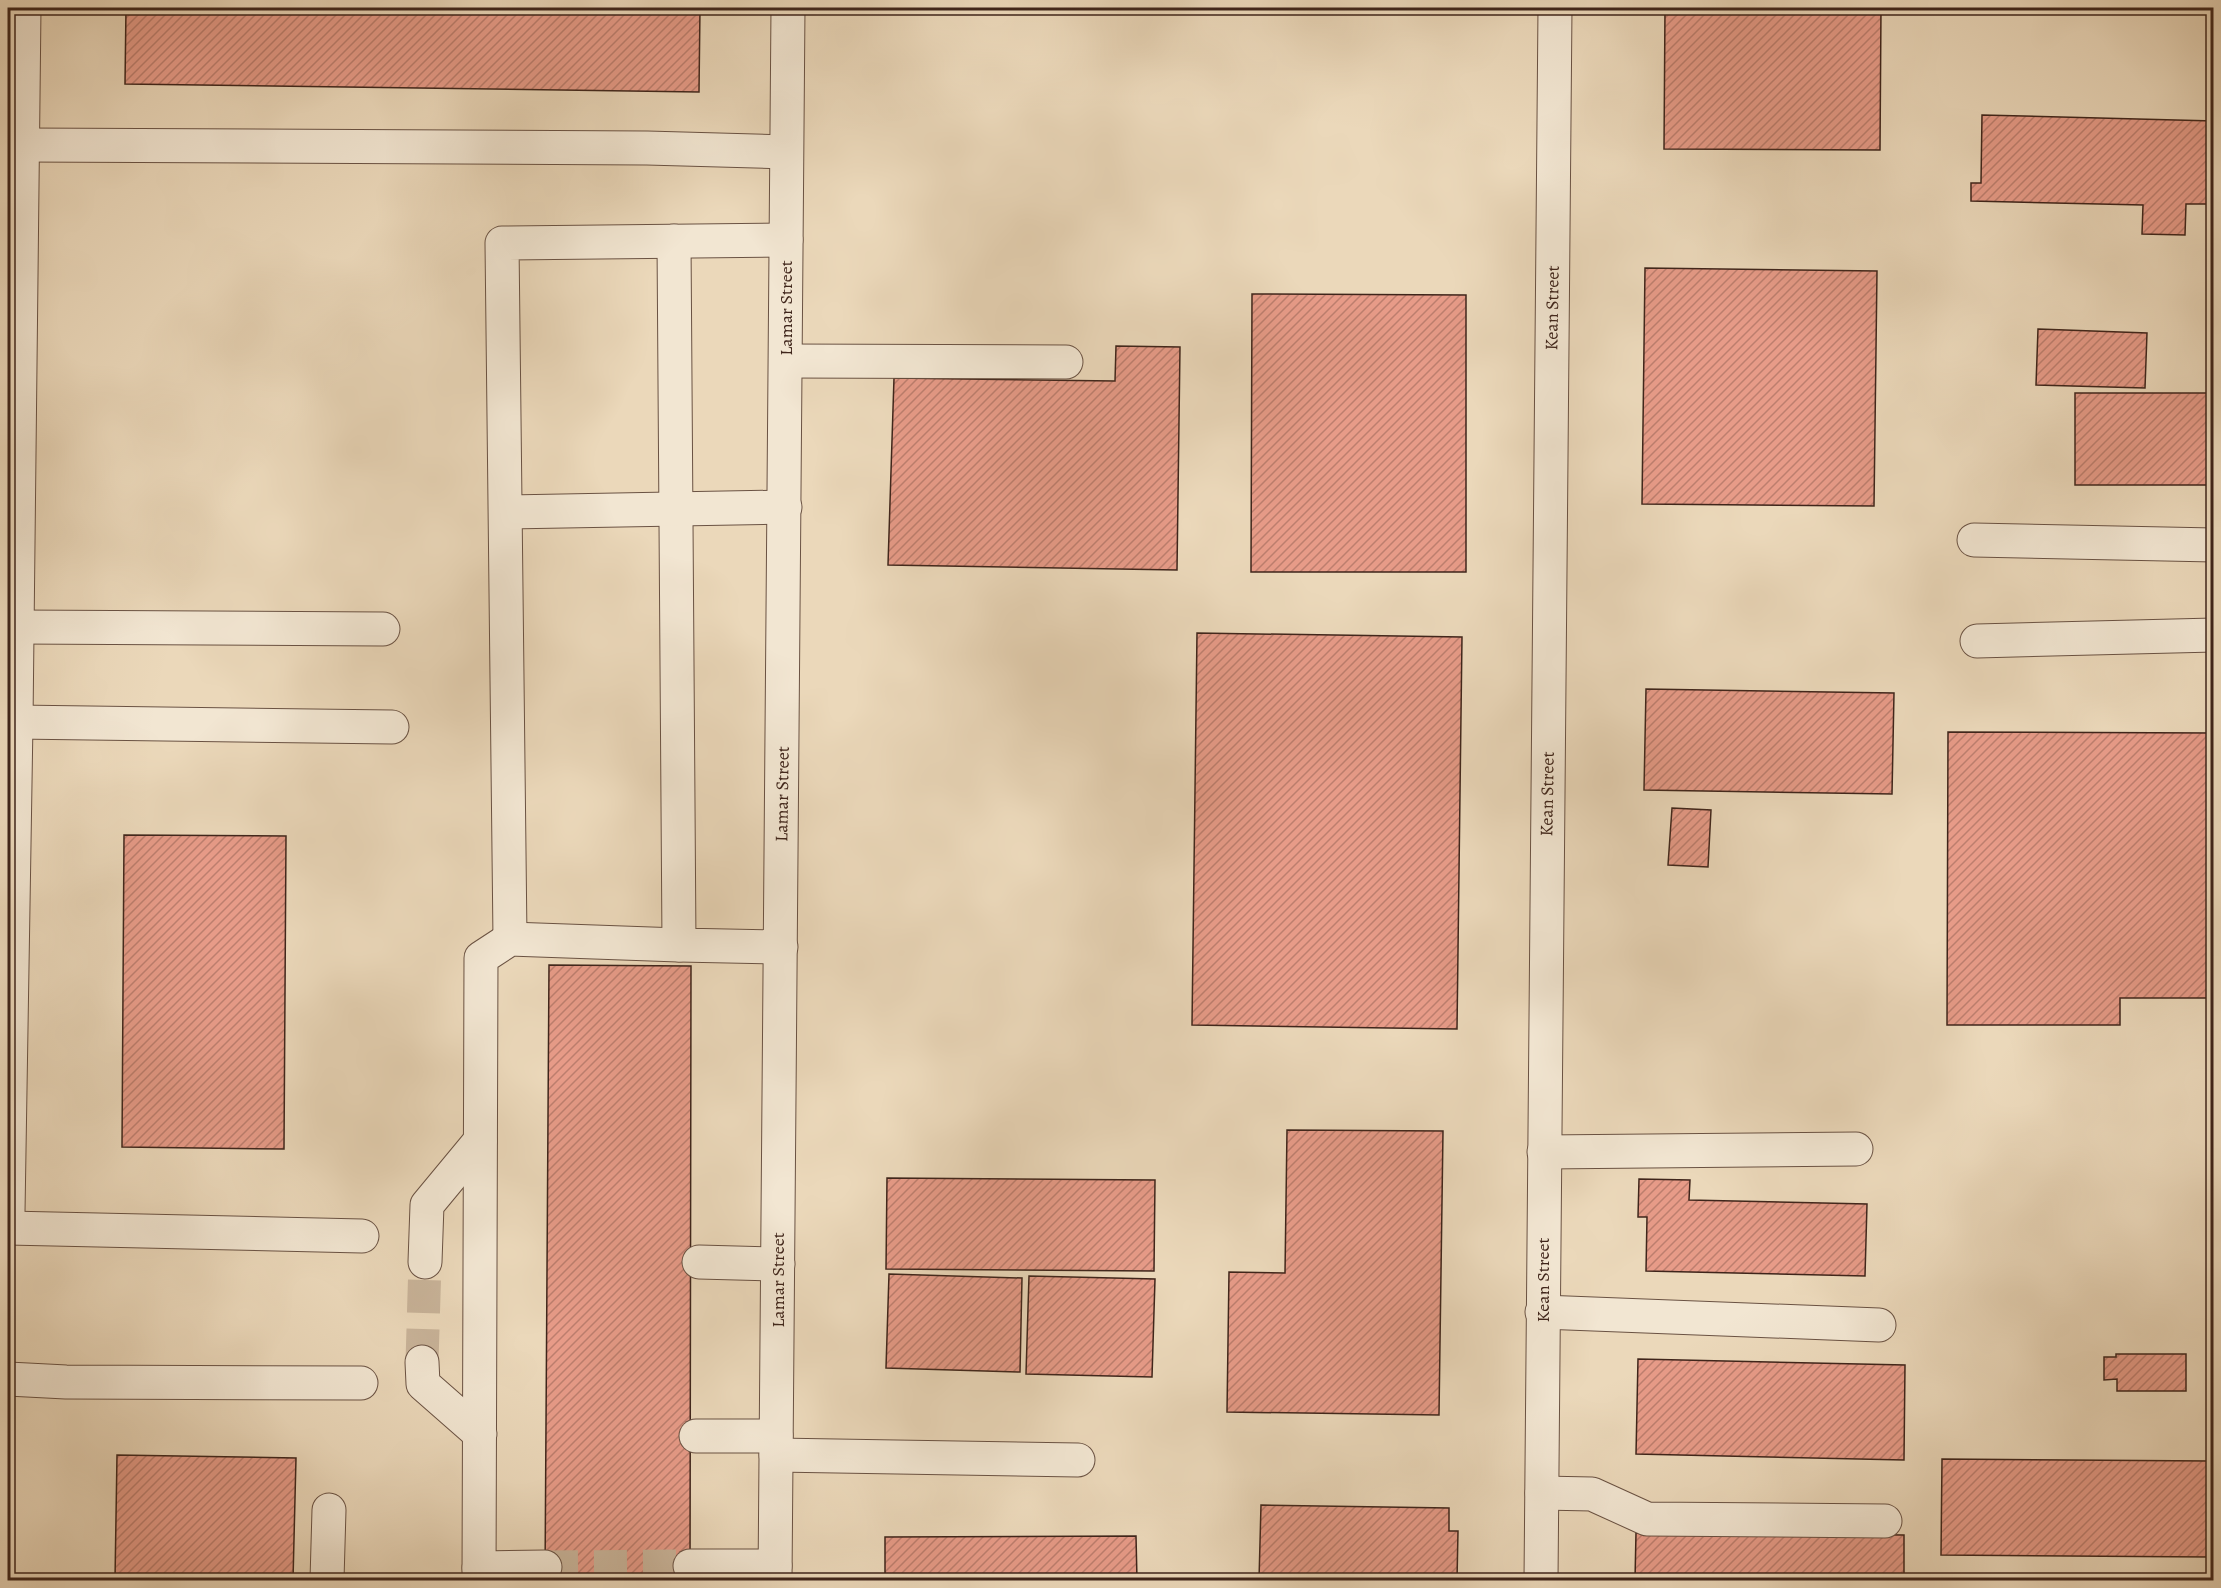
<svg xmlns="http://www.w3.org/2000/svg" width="2221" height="1588" font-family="Alegreya,serif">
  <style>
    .building { fill: url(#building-hatch); stroke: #3f251b; stroke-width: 1.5 }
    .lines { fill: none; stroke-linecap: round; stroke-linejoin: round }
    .minor-tunnel { stroke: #c9b49a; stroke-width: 33; stroke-dasharray: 33 16; stroke-linecap: butt }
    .minor-casing { stroke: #6a5243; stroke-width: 35 }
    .minor { stroke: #f2e6d2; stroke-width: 33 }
    .labels { text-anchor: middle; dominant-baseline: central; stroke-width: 6; stroke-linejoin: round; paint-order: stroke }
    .street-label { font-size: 18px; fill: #3f251b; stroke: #f2e6d2 }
  </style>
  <defs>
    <pattern id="building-hatch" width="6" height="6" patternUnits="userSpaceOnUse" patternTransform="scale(1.5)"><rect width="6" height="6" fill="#e79b88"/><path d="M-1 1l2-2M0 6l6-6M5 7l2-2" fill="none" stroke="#bd7e6e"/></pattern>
  </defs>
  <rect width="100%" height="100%" fill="#ebd8ba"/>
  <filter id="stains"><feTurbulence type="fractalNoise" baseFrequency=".00333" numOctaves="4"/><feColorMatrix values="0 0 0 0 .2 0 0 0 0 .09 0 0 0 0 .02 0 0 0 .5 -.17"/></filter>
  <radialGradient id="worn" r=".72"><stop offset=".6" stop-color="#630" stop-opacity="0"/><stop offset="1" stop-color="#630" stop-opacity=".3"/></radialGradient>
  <g class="building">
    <polygon points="126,8 700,8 699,92 125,84"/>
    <polygon points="1665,8 1881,8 1880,150 1664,149"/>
    <polygon points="1982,115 2214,121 2214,204 2186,204 2185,235 2142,234 2143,205 1971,201 1971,183 1981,183"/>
    <polygon points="1645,268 1877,271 1874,506 1642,504"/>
    <polygon points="1252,294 1466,295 1466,572 1251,572"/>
    <polygon points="2038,329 2147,333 2145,388 2036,385"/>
    <polygon points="1116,346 1180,347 1177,570 888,565 894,378 1115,381"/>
    <rect x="2075" y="393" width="139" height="92"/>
    <polygon points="1197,633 1462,637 1457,1029 1192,1025"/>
    <polygon points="1646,689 1894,693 1892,794 1644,790"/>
    <polygon points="1948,732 2213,733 2212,998 2120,998 2120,1025 1947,1025"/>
    <polygon points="1672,808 1711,810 1708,867 1668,865"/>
    <polygon points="124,835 286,836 284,1149 122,1147"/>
    <polygon points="549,965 691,966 690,1579 545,1578"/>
    <polygon points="1287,1130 1443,1131 1439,1415 1227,1412 1229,1272 1285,1273"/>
    <polygon points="887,1178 1155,1180 1154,1271 886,1269"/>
    <polygon points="1639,1179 1690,1180 1689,1200 1867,1204 1865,1276 1646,1271 1647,1217 1638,1217"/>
    <polygon points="889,1274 1022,1278 1020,1372 886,1368"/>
    <polygon points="1029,1276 1155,1279 1152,1377 1026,1374"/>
    <polygon points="2116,1354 2186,1354 2186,1391 2117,1391 2117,1379 2104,1380 2104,1357 2116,1357"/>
    <polygon points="1638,1359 1905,1365 1904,1460 1636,1454"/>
    <polygon points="117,1455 296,1458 293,1580 115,1580"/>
    <polygon points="1942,1459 2210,1461 2209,1557 1941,1555"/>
    <polygon points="1261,1505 1449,1508 1449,1531 1458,1531 1457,1580 1259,1580"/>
    <polygon points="1636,1533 1904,1535 1904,1580 1635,1580"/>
    <polygon points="1136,1536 1137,1580 885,1580 885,1537"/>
  </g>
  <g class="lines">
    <g class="minor-tunnel">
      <polyline points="422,1362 425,1262"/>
      <polyline points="545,1567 690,1566"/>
    </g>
    <g class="minor-casing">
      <g id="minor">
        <polyline points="22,145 647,148 786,152"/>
        <polyline points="674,241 679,945 781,947"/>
        <polyline points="786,361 1066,362"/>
        <polyline points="506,512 785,507"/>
        <polyline points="1974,540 2214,545"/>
        <polyline points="17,627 383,629"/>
        <polyline points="1977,641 2214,635"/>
        <polyline points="16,722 392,727"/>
        <polyline points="510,939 502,243 786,240"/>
        <polyline points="1544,1152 1856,1149"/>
        <polyline points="8,1212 16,722 24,8"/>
        <polyline points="8,1228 362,1236"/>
        <polyline points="425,1262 427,1205 480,1141"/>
        <polyline points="699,1262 778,1264"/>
        <polyline points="1542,1312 1879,1325"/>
        <polyline points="422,1362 423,1384 480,1434"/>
        <polyline points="8,1379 66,1382 361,1383"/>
        <polyline points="696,1436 776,1436"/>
        <polyline points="776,1455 1078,1460"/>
        <polyline points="1542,1493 1592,1494 1647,1519 1885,1521"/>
        <polyline points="690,1566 775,1566"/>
        <polyline points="479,1568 545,1567"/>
        <polyline points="327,1580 329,1510"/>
        <polyline points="479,1580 481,958 510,939 679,945"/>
        <polyline points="775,1580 788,8"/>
        <polyline points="1541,1580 1555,8"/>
      </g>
    </g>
    <use href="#minor" class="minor"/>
  </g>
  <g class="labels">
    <g class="street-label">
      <text transform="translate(786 308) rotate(-90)">Lamar Street</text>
      <text transform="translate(1552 308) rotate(-89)">Kean Street</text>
      <text transform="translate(782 794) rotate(-89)">Lamar Street</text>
      <text transform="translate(1547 794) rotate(-89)">Kean Street</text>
      <text transform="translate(778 1280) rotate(-90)">Lamar Street</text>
      <text transform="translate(1543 1280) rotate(-90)">Kean Street</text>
    </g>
  </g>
  <rect width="2221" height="1588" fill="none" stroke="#ebd8ba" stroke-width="30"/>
  <rect x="9" y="9" width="2203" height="1570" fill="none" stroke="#3f251b" stroke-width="3"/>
  <rect x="15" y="15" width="2191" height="1558" fill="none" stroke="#3f251b" stroke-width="1.5"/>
  <rect width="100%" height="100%" filter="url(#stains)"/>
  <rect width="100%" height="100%" fill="url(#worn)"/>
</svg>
